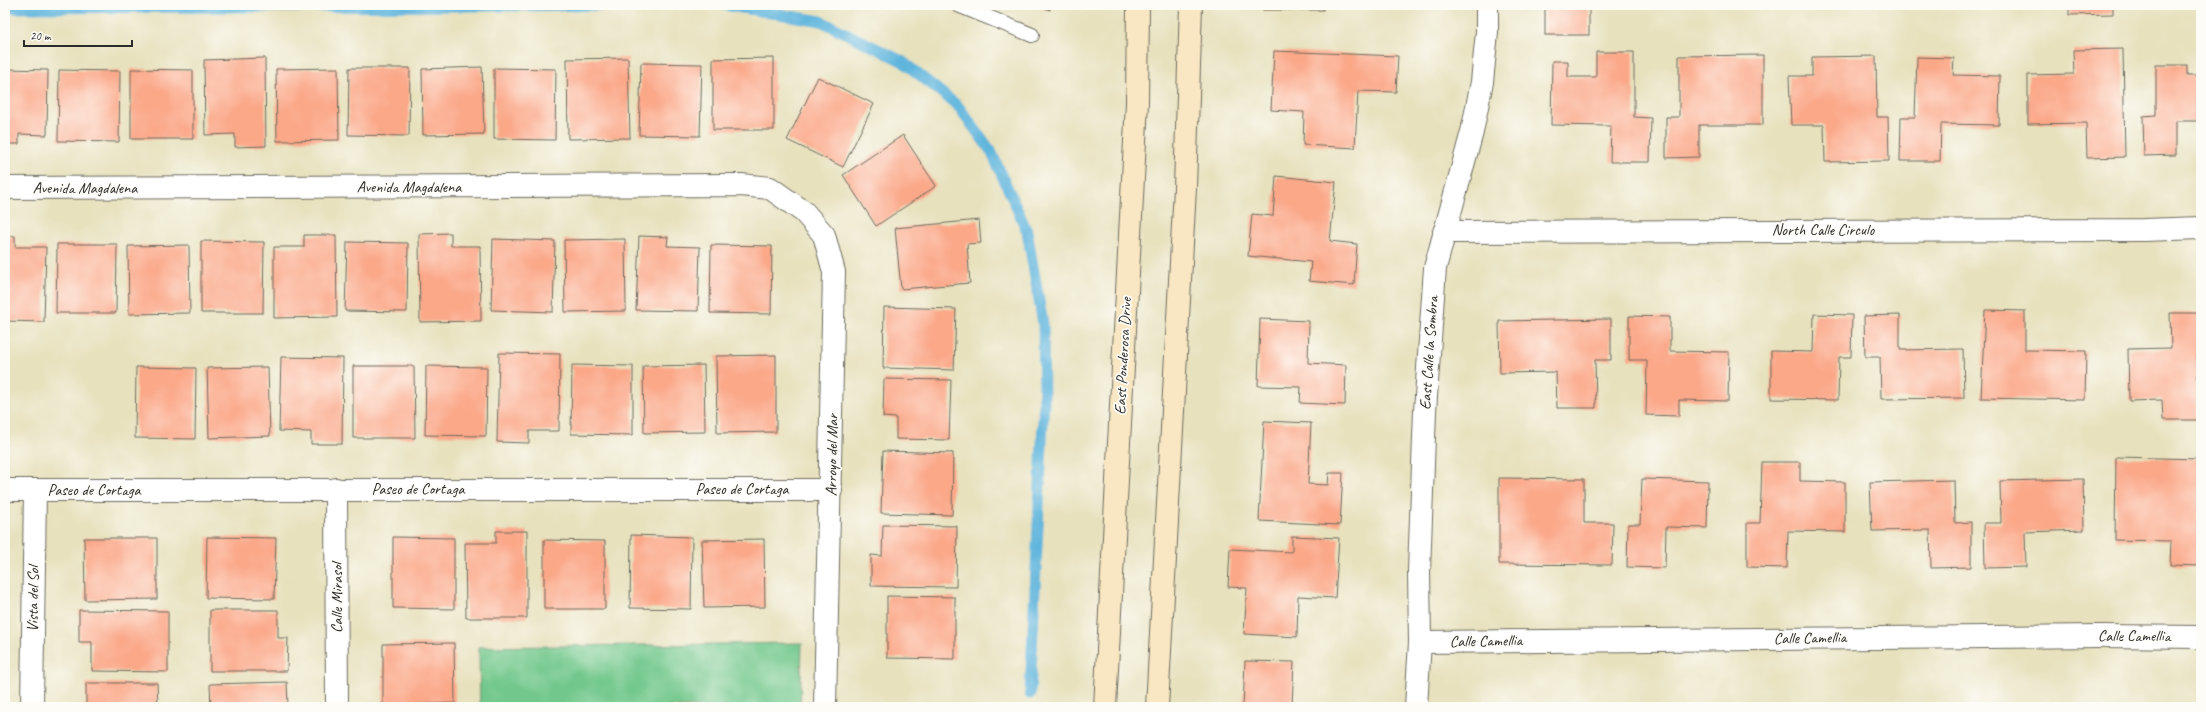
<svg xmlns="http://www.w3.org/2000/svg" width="2206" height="712" font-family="Caveat,sans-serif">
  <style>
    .green { fill: #72c88c; stroke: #4e7a5c }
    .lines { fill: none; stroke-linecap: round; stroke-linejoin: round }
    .stream { stroke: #61b5dd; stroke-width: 11 }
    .building { fill: #fba889 }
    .service-casing { stroke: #6d6b5e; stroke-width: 16 }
    .minor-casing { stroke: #6d6b5e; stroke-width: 24 }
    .secondary-casing { stroke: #6d6b5e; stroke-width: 24 }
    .service { stroke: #fff; stroke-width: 14 }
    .minor { stroke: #fff; stroke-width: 22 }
    .secondary { stroke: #f9e7c3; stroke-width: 22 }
    .labels { text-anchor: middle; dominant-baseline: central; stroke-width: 3.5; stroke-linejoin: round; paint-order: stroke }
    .street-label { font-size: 16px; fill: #2b2b2b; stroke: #fdfcf7 }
  </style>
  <rect width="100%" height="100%" fill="#fdfcf7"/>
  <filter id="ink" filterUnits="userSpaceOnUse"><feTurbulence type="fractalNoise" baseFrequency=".025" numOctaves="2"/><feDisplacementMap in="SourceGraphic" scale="8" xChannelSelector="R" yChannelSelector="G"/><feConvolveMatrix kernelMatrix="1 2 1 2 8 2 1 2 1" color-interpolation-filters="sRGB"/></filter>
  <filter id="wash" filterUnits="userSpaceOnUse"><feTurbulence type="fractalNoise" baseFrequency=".012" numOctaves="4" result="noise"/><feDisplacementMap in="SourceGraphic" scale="16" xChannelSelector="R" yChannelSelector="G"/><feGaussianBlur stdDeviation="0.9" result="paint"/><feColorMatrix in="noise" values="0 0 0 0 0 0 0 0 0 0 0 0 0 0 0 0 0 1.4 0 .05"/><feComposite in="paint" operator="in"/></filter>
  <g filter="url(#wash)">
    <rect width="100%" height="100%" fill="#e7e1bd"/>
    <polygon class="green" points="802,643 800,707 480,707 479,647"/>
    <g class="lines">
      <g class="stream">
        <polyline points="724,5 821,21 902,61 958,106 991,151 1027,231 1043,324 1044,401 1030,694"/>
        <polyline points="5,8 657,5"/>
      </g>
    </g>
    <g id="blocks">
      <g class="building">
        <polygon points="1035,5 1051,5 1050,10"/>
        <rect x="1263" y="5" width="60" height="5"/>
        <rect x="1545" y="5" width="44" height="30"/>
        <rect x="1798" y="5" width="45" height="2"/>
        <polygon points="2069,5 2113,5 2113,14 2069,15"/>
        <polygon points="2123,49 2125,157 2087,158 2086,123 2028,124 2028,75 2074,74 2073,50"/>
        <polygon points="1274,51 1398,56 1396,92 1358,91 1355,148 1303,145 1304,112 1271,110"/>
        <polygon points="1596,52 1634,52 1634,117 1651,118 1650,162 1610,162 1611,126 1551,125 1552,61 1568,61 1568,77 1596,77"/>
        <polygon points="1763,55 1763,125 1699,125 1699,157 1666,158 1666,117 1679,117 1679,56"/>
        <polygon points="1876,56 1877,117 1888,117 1889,161 1825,162 1824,125 1791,125 1789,76 1812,76 1812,57"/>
        <polygon points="1917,57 1954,58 1953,75 2000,76 1999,125 1941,124 1940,161 1900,161 1901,117 1915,117"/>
        <polygon points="265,58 266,146 235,147 235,134 205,135 204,60"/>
        <polygon points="628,58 630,138 568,139 567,59"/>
        <polygon points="774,58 774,130 713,130 713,59"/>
        <polygon points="641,63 702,64 700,136 639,135"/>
        <polygon points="2156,65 2187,65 2187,75 2201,75 2201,121 2176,121 2176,155 2144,156 2143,116 2156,115"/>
        <polygon points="482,67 484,134 423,135 422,69"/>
        <polygon points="338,68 339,140 277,141 276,69"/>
        <polygon points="349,68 410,68 409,136 348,135"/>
        <polygon points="494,68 556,69 555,140 494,139"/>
        <polygon points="5,69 48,70 47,135 19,134 19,144 5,144"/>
        <polygon points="131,69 193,70 193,139 131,139"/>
        <polygon points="59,70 120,71 119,142 58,141"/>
        <polygon points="818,77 874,104 843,167 787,140"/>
        <polygon points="903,135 936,186 876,226 843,175"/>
        <polygon points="1276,176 1336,182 1330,241 1357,244 1354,285 1309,281 1311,262 1248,256 1252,214 1273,216"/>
        <polygon points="979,220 981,243 967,244 970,283 901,289 895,228"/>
        <polygon points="451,233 451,246 480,246 481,321 420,322 419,234"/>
        <polygon points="304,235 336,235 337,317 274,318 274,247 304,247"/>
        <polygon points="5,236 15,236 15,247 46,247 44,322 5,321"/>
        <polygon points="639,236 668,237 667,246 700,247 698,311 636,310"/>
        <polygon points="493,239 555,241 553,312 491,310"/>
        <polygon points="625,239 626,311 565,312 564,240"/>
        <polygon points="201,241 264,242 263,313 201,313"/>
        <polygon points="347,242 408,243 407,312 345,311"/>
        <polygon points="57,244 117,244 116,313 56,313"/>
        <polygon points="189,245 190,313 129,314 128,246"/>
        <polygon points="711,245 772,246 771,314 710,313"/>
        <polygon points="884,307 956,309 954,370 883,368"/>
        <polygon points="1985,310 2025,311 2025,350 2086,351 2085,400 1981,398"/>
        <polygon points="2170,313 2201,313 2201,355 2197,356 2199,420 2163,420 2162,400 2129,401 2128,349 2171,348"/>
        <polygon points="1814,314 1852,315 1851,357 1839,357 1838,400 1771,399 1771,351 1813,352"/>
        <polygon points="1900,315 1900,350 1963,349 1964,398 1881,399 1880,357 1865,357 1864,316"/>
        <polygon points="1629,316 1670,317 1670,351 1729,352 1728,401 1679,400 1679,416 1646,415 1647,360 1629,360"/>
        <polygon points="1260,319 1309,321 1308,363 1346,365 1345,405 1300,403 1301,387 1258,386"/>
        <polygon points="1611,319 1611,360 1595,360 1596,408 1557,408 1556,372 1500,373 1499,321"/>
        <polygon points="499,353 560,354 559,431 529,431 529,443 497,442"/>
        <polygon points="776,355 776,432 717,433 716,356"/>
        <polygon points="281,357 343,358 342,444 311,444 311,432 279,431"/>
        <polygon points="572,365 633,366 633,435 571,434"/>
        <polygon points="704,365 705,432 644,433 643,366"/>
        <polygon points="353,366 414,366 415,438 353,438"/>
        <polygon points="426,366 487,367 486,436 425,435"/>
        <polygon points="136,367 196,368 195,439 135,438"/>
        <polygon points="268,367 270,436 209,438 207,368"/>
        <polygon points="884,379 951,380 949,440 896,439 896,418 883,417"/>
        <polygon points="1264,421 1311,423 1308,484 1328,485 1329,473 1343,473 1340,525 1259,521"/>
        <polygon points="883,451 953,453 952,515 881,513"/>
        <polygon points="2116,457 2201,459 2201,566 2170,565 2171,541 2115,540"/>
        <polygon points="1762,462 1800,462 1800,481 1845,482 1845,532 1788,531 1787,568 1747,567 1747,523 1760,523"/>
        <polygon points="1499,478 1584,479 1584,523 1613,523 1612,565 1499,564"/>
        <polygon points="1642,479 1708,481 1707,528 1666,527 1665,568 1627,567 1628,524 1640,524"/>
        <polygon points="2083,479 2084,530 2025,532 2026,567 1985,568 1984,523 2001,523 2000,481"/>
        <polygon points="1954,480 1955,523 1971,522 1971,567 1931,568 1930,530 1872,531 1870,482"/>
        <polygon points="883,525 957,526 956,587 871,586 871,555 882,556"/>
        <polygon points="496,531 527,531 527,618 466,618 465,543 496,543"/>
        <polygon points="631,535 692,537 691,609 630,608"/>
        <polygon points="1292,536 1339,538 1335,598 1298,596 1297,637 1244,634 1247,588 1228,587 1230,549 1292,552"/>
        <polygon points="207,537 276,538 274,599 206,598"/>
        <polygon points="393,537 454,538 454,609 393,608"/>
        <polygon points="84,538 157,538 157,599 85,600"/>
        <polygon points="764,539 765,607 704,608 702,540"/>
        <polygon points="544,540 605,541 605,609 544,609"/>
        <polygon points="887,596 955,597 955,659 887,658"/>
        <polygon points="79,610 168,611 168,672 92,671 92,642 79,642"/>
        <polygon points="210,610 278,610 278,638 288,638 287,671 210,671"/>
        <polygon points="454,643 455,703 383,705 383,644"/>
        <polygon points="1245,661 1294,662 1292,707 1243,707"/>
        <polygon points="287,682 288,707 211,707 210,684"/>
        <polygon points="86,683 157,683 158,707 86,707"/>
      </g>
    </g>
  </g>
  <g filter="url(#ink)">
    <use href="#blocks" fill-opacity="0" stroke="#6d6b5e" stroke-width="1"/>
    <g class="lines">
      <g class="service-casing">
        <polyline id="service" points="958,5 1032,35"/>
      </g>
      <g class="minor-casing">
        <g id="minor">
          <polyline points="5,188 741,185 770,188 804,212 824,235 834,272 825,707"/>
          <polyline points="1444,232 2144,230 2201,228"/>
          <polyline points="336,489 337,707"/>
          <polyline points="5,490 831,490"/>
          <polyline points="1420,642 2100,636 2201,637"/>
          <polyline points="32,707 35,490"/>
          <polyline points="1416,707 1420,642 1419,571 1425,411 1435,268 1472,132 1482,82 1487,32 1487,5"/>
        </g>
      </g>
      <g class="secondary-casing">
        <g id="secondary">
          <polyline points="1105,707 1137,103 1138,5"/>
          <polyline points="1157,707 1185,188 1191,5"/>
        </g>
      </g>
      <use href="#service" class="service"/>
      <use href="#minor" class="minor"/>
      <use href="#secondary" class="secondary"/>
    </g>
  </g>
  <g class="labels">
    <g class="street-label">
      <text x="409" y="187">Avenida Magdalena</text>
      <text x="85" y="188">Avenida Magdalena</text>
      <text x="1823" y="230">North Calle Circulo</text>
      <text transform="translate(1429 353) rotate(-86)">East Calle la Sombra</text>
      <text transform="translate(1123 356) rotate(-87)">East Ponderosa Drive</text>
      <text transform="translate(832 455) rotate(-89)">Arroyo del Mar</text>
      <text x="418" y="489">Paseo de Cortaga</text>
      <text x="742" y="489">Paseo de Cortaga</text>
      <text x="94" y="490">Paseo de Cortaga</text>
      <text transform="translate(337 598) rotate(-90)">Calle Mirasol</text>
      <text transform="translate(33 599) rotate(-89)">Vista del Sol</text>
      <text x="2134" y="636">Calle Camellia</text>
      <text transform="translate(1810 638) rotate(-1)">Calle Camellia</text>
      <text transform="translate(1486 641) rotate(-1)">Calle Camellia</text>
    </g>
  </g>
  <rect width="2206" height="712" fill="none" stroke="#fdfcf7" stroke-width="20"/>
  <path d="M24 40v6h108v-6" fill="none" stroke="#2b2b2b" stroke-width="2"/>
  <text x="30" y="40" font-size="12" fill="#2b2b2b" stroke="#fdfcf7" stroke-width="3" paint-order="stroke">20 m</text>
</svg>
